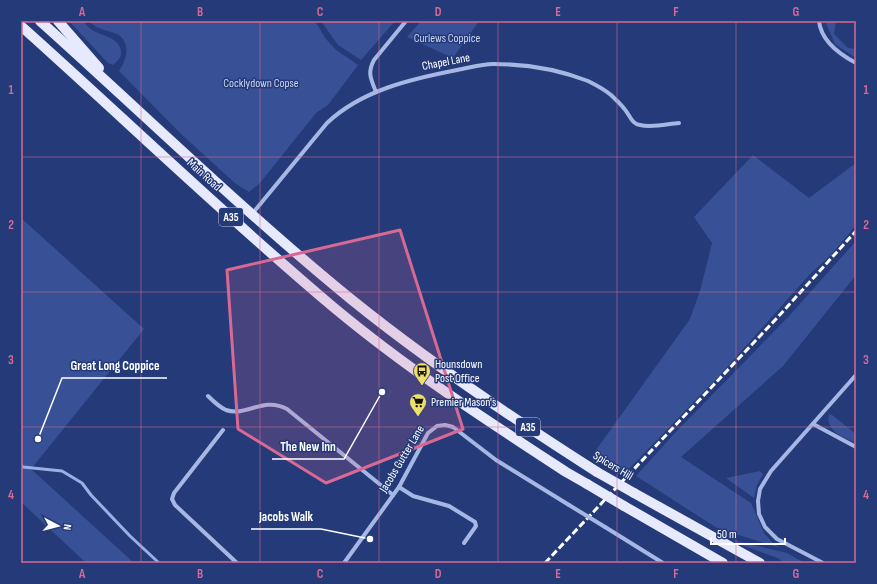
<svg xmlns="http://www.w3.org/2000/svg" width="877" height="584" font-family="'Sofia Sans Condensed',sans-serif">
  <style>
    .green { fill: #385196 }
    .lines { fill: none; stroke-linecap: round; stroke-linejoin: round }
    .stream { stroke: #9ab0e4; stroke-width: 3 }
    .street { stroke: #a6b7e4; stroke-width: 4 }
    .primary { stroke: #e6eafc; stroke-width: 10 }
    .rail { stroke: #fff; stroke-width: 3; stroke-dasharray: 7 3; stroke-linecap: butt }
    .street-bridge { stroke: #a6b7e4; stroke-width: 4 }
    .primary-bridge { stroke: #e6eafc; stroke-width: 10 }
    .marked { fill: #d76994; fill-opacity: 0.2; stroke: #d76994; stroke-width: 3; stroke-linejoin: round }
    .grid { fill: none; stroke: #d76994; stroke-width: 1; stroke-opacity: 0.55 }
    .labels { text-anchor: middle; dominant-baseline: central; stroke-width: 3; stroke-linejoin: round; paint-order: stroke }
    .shield { fill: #243a79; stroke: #bdc4d7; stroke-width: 1 }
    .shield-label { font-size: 11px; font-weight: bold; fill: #fff }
    .park-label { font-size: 12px; fill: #c9d4f3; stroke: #243a79 }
    .street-label { font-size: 12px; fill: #fff; stroke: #243a79 }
    .poi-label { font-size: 12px; fill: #fff; stroke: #243a79; text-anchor: start }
    .leader { fill: none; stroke: #fff; stroke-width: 1.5 }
    .callout-dot { fill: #fff; stroke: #243a79; stroke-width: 1.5 }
    .callout-label { font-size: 13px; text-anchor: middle; font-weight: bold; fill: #fff; stroke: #243a79; stroke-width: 3; stroke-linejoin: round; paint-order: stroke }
    .neatline { fill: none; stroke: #d76994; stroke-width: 1.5 }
    .grid-label { font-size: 13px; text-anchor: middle; font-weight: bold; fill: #d76994 }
  </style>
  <rect width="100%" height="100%" fill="#243a79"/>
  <g class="green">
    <path d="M69 21H83C86 24 89 28 92 30 102 36 121 38 121 52 121 59 117 61 113 65L108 63Z"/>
    <path d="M89 21H315L326 39 335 49 358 65 328 105 316 113 260 183 249 192 236 184 181 134 119 71C126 61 131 46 120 36 112 30 97 31 89 21Z"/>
    <polygon points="321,21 395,21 361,60 338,45"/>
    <polygon points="421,21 479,21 453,58 407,37"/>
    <polygon points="825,21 836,21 834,34 848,48 856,49 856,58 835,44"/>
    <polygon points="753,155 809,198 856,163 856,225 831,255 810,274 721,374 622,476 593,459 596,450 690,319 700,291 712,243 694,217"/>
    <polygon points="21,218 144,329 31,469 134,563 86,563 21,502"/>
    <polygon points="856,241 856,275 783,366 681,457 751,503 764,533 773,543 780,548 717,528 636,476 674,434 789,316"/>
    <path d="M829 414 832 415 856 434V443C843 437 825 431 829 414Z"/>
    <polygon points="760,471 763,474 757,485 754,498 726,478"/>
    <polygon points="732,540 787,553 805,563 784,563 778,558 741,545"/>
  </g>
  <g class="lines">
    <polyline class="stream" points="21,465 23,467 62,471 82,483 91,495 130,536 159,563"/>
    <g class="street">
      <path d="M819 21C821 41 839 54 856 63"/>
      <path d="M376 92C371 79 367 73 374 60L406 21"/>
      <path d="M252 214 327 123C362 90 411 79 457 70 469 68 481 64 493 64 526 64 557 69 588 81 596 85 604 89 611 95 616 100 622 105 626 111 630 116 632 124 640 125 652 128 667 124 679 123"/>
      <path d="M208 396C213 401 219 407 226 410 247 417 263 396 287 409L393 495"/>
      <polyline points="813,424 856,447"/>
      <polyline points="223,430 174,493 172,499 175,505 237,563"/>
      <polyline points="399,487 413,496 449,506 475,522 476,526 464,543"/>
      <polyline points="605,527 663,563"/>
      <polyline points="344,563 399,487 428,433 437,426 445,425 453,427 496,460 569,505"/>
      <polyline points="823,563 777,539 765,527 759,514 758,501 760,489 771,471 856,375"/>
    </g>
    <g class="primary">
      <path d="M40 21C144 114 244 212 352 300 430 363 512 418 597 472"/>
      <polyline points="58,21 99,68"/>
      <path d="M21 26C125 119 225 216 332 306 406 368 486 420 566 472L587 484"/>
      <polyline points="634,493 760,563"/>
      <polyline points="624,506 723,563"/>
    </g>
    <polyline class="rail" points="545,563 777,318 856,231"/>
    <polyline class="street-bridge" points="569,505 605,527"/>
    <g class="primary-bridge">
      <polyline points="597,472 634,493"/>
      <polyline points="587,484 624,506"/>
    </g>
  </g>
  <path class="marked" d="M400 230 463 429 326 483 238 429 227 270Z"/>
  <path class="grid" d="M141 21V563M260 21V563M379 21V563M498 21V563M617 21V563M736 21V563M21 157H856M21 292H856M21 427H856"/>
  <defs>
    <g id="bus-pin" transform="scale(0.9)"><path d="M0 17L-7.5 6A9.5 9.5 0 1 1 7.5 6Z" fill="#eddf6a" stroke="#243a79"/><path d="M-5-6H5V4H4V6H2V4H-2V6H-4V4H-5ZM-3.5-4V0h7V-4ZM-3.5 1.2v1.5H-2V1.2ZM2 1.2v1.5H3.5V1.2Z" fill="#111"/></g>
    <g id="supermarket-pin" transform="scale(0.9)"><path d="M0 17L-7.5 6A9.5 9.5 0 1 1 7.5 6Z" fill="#eddf6a" stroke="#243a79"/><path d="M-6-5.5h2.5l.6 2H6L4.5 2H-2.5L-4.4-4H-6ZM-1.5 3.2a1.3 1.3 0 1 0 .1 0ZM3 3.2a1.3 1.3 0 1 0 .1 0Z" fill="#111"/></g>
  </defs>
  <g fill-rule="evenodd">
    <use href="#bus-pin" x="422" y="371"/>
    <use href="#supermarket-pin" x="418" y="402"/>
  </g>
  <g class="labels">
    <g class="shield">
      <rect x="219" y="208" width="24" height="18" rx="3"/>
      <rect x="516" y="418" width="24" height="18" rx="3"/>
    </g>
    <g class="shield-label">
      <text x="231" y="217">A35</text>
      <text x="528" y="427">A35</text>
    </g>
    <g class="park-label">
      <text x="447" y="38">Curlews Coppice</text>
      <text x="261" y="83">Cocklydown Copse</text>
    </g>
    <g class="street-label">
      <text transform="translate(446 62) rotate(-11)">Chapel Lane</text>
      <text transform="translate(204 175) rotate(42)">Main Road</text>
      <text transform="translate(402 459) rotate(-59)">Jacobs Gutter Lane</text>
      <text transform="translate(613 466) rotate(31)">Spicers Hill</text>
    </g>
    <g class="poi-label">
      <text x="435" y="364">Hounsdown<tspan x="435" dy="14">Post Office</tspan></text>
      <text x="431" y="402">Premier Mason's</text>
    </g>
  </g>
  <path class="leader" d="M38 439L62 378H167M382 392L344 459H272M370 539L321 529H251"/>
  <g class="callout-dot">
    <circle cx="38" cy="439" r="4"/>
    <circle cx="382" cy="392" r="4"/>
    <circle cx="370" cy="539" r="4"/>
  </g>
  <g class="callout-label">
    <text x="115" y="370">Great Long Coppice</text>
    <text x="308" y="451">The New Inn</text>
    <text x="286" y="521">Jacobs Walk</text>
  </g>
  <rect width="877" height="584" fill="none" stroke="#243a79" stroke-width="44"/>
  <g transform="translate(58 526) rotate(97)" stroke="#243a79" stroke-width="3" paint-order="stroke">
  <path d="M0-3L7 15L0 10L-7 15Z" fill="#ffffff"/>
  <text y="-6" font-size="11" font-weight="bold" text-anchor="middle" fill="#ffffff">N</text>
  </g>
  <path d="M711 538v6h74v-6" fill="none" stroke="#ffffff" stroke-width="2"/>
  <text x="717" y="538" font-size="12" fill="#ffffff" stroke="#243a79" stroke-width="3" paint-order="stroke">50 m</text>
  <rect x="22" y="22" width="833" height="540" class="neatline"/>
  <g class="grid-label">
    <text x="82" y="16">A</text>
    <text x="200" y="16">B</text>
    <text x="320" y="16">C</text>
    <text x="438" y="16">D</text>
    <text x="558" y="16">E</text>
    <text x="676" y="16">F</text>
    <text x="796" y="16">G</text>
    <text x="11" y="94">1</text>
    <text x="866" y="94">1</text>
    <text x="11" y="229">2</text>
    <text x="866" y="229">2</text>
    <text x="11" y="364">3</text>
    <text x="866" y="364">3</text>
    <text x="11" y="499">4</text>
    <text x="866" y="499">4</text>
    <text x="82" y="578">A</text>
    <text x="200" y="578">B</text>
    <text x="320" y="578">C</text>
    <text x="438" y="578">D</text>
    <text x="558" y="578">E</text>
    <text x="676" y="578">F</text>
    <text x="796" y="578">G</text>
  </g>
</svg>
